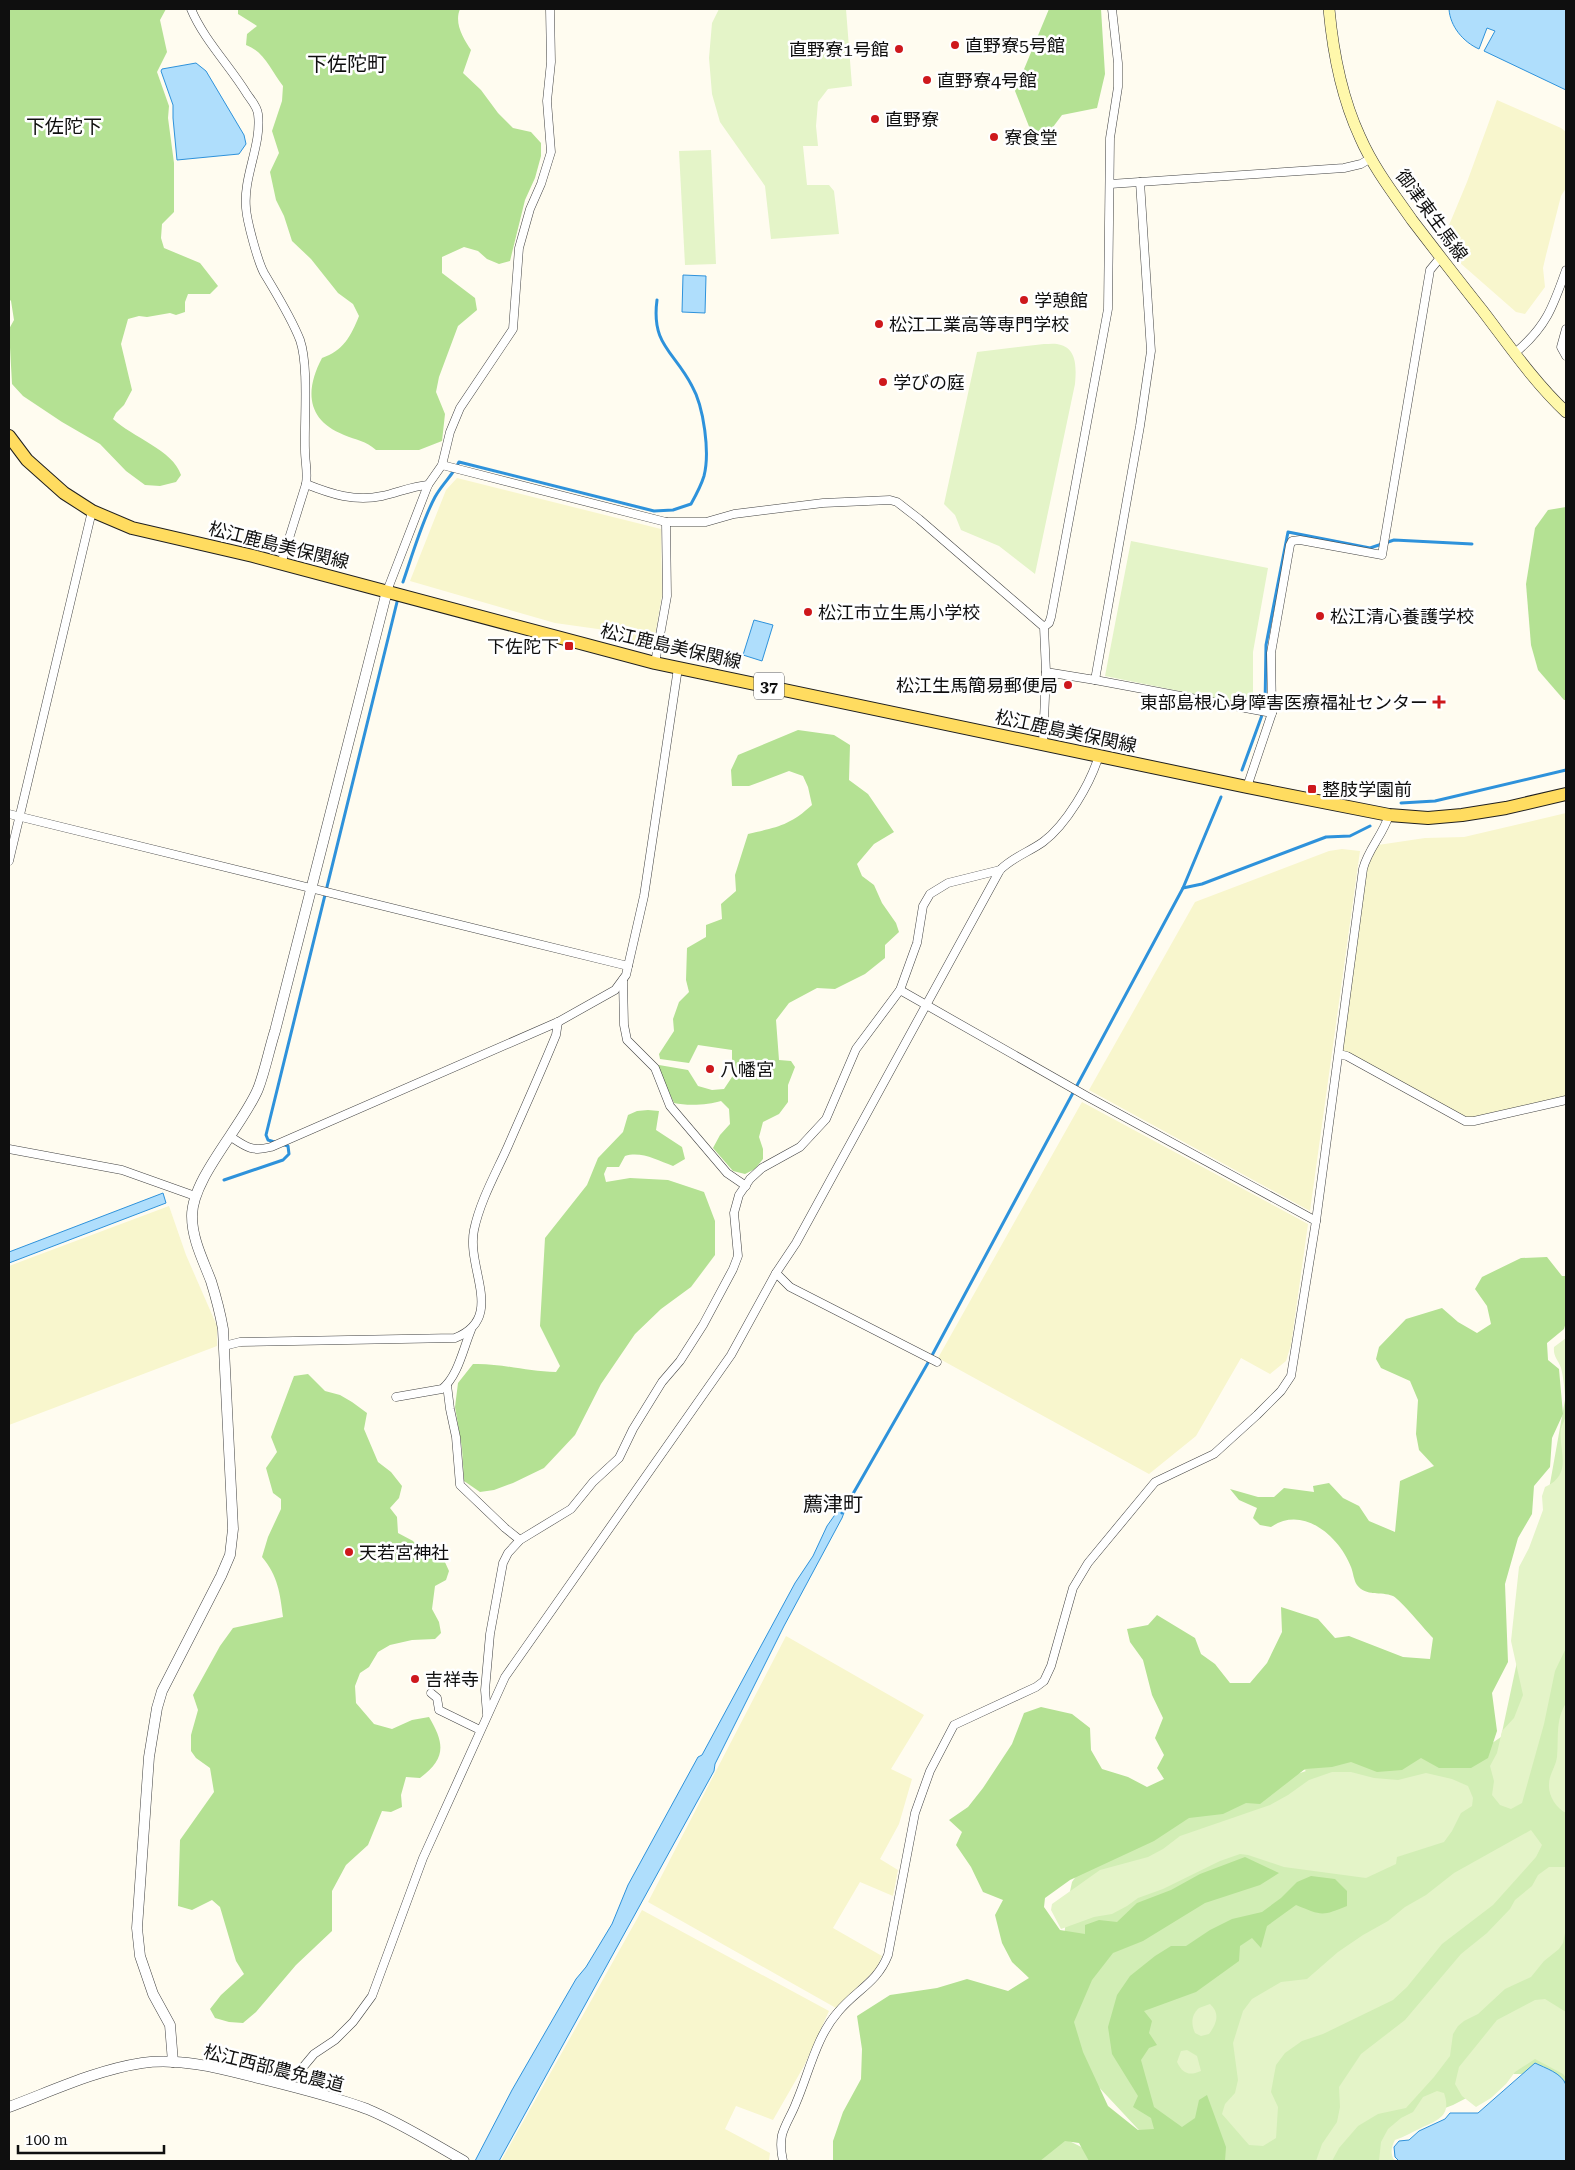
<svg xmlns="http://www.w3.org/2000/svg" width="1575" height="2170" font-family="'Roboto Serif','Noto Sans JP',serif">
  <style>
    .farmland { fill: #f8f6cd }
    .green { fill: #d2eeb5 }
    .forest { fill: #b4e193 }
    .pitch { fill: #e4f4c8 }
    .water { fill: #afdefc; stroke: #2e92db }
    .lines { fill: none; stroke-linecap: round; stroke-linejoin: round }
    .stream { stroke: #2e92db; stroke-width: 3 }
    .minor-casing { stroke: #424242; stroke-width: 9 }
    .tertiary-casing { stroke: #424242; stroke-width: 11 }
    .secondary-casing { stroke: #313131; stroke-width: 12 }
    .primary-casing { stroke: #202020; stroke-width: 14 }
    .minor { stroke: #fff; stroke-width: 8 }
    .tertiary { stroke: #fff; stroke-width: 10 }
    .secondary { stroke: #fff8ab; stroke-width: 11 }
    .primary { stroke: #ffdc60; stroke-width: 12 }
    .poi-dot { fill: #ce181c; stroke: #fff; stroke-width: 2 }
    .labels { text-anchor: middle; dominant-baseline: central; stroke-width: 5; stroke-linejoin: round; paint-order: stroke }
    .shield { fill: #fff; stroke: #575757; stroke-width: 1 }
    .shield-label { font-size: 16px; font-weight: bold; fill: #0f0f0f }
    .poi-label { font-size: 18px; fill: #0f0f0f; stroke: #fff; text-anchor: start }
    .street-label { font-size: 18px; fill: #0f0f0f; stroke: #fff }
    .neighbourhood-label { font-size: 19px; fill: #0f0f0f; stroke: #fff }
    .quarter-label { font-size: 20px; fill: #0f0f0f; stroke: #fff }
  </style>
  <rect width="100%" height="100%" fill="#fffcf0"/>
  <g class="farmland">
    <polygon points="1497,100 1561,128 1566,132 1566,188 1561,196 1546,255 1543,268 1545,287 1525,314 1516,312 1451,255 1442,242 1467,182"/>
    <polygon points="457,478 661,529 662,595 653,648 605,630 555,623 410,581 446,490"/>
    <polygon points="1566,813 1566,1096 1476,1117 1465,1118 1344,1052 1342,1049 1368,862 1378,845 1425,838 1464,837"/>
    <polygon points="1342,849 1360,851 1310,1211 1089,1090 1195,902 1329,851"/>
    <polygon points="1082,1102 1308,1224 1291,1345 1286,1361 1270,1374 1241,1358 1196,1436 1149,1474 938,1358"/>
    <polygon points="169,1206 186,1255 217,1326 217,1346 9,1425 9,1266"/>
    <polygon points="786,1636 924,1715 891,1769 912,1779 899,1824 880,1859 898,1870 893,1896 860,1882 833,1928 882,1956 876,1969 836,2008 648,1902"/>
    <polygon points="642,1910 829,2011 804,2066 773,2120 736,2106 725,2129 770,2153 769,2161 501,2161"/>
  </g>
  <g class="green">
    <polygon points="1566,1394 1566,2091 1553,2074 1513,2074 1453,2105 1403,2124 1382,2156 1385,2161 1200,2161 1164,2157 1053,2038 1068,1901 1072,1882 1093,1852 1177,1814 1306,1771 1281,1750 1470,1758 1501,1737 1524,1629"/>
    <polygon points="1059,2136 1110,2161 1029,2161"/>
  </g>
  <g class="forest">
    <path d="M9 9H166L160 20 167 52 157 72 169 106 168 118 174 163V212L162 224 161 238 164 248 200 263 218 286 210 294H188L185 302V312L176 315 170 313 147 317 139 316 128 319 121 344 132 390 124 405 116 413 113 419C132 437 173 450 181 475L176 482 160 486 145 485 126 471 100 444 62 422 23 396 12 384 9 329 14 320 11 301 9 299Z"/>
    <path d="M238 9H460C454 23 463 38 471 50L463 73 481 90 498 113 513 128 531 132 541 143V156L535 178 525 200 510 261 499 264 487 259 478 251 464 247 442 257V273L475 298 477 310 458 326 439 377 436 392 445 414 442 441 419 450H376C366 441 356 440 344 435 306 420 305 390 322 358 343 351 351 336 359 316L353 304 338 293 311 259 292 241 284 216 276 200 270 172 279 153 272 131 282 101 283 86C271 71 265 52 246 45L247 34 257 26 238 14Z"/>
    <polygon points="1049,9 1101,9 1105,74 1097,108 1062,115 1047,135 1030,129 1015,91"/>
    <polygon points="1566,507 1566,700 1564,700 1538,670 1531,645 1526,584 1535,528 1548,510"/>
    <path d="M798 730 834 735 850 745 849 780 868 794 894 832 874 844 857 864 862 876 874 885 882 903 896 923 899 932 885 945V958L865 974 835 989 817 988 789 1003 776 1020 779 1060 791 1061 795 1067 788 1085V1102L779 1114 763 1122 759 1137 763 1149V1159L755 1169 745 1174 733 1171 713 1148 720 1135 730 1124 729 1109 721 1101C709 1105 687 1106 674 1103L658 1069 659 1065 688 1070 698 1086 712 1090 724 1089 732 1077V1050L698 1045 689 1063 660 1059 659 1054 674 1031 673 1019 679 1002 689 992 686 980 687 948 706 937V925L722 919 721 904 736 891 735 875 748 834C777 827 789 826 812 805L808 787 803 776 789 771 749 786H732L731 770 738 755Z"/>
    <path d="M648 1110 659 1111 656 1130 682 1147 685 1159 673 1166C657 1160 641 1151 625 1156L619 1167H607L604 1174 606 1182 630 1178 668 1180 704 1192 715 1221V1255L691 1287 661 1309 635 1334 601 1384 575 1435 544 1468 513 1483 494 1490 480 1492 464 1481 462 1448 455 1407 458 1383 473 1364C502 1363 527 1372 556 1372L560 1366 540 1326 545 1238 587 1185 598 1158 623 1132 628 1115 637 1111Z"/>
    <path d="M1547 1257 1562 1276H1566V1322L1564 1329 1547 1343 1548 1360 1559 1369 1563 1414 1552 1438 1550 1467 1534 1486 1532 1514 1518 1538 1505 1584 1508 1662 1492 1693 1497 1731 1488 1758 1471 1768H1439L1421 1758 1402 1770 1377 1772 1351 1762 1332 1767 1305 1769 1260 1804 1246 1803 1223 1814 1189 1818 1154 1841 1070 1880 1045 1898 1044 1907 1060 1930 1085 1934V1925L1099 1920 1117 1922 1137 1903 1171 1890 1200 1874 1245 1857 1279 1873 1260 1885 1205 1903 1143 1941 1113 1953 1092 1980 1074 2022 1083 2052 1108 2106 1138 2130 1154 2129 1151 2118 1133 2107 1138 2096 1112 2054 1108 2027 1117 1995 1130 1976 1155 1956 1171 1946H1186L1210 1930 1232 1919 1262 1912 1281 1898 1297 1882 1311 1876 1335 1879 1347 1891V1906C1321 1917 1321 1915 1296 1905L1267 1926 1261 1948 1252 1938 1240 1946 1239 1961 1196 1992 1144 2011 1152 2021 1149 2033 1157 2045 1149 2048 1141 2060 1154 2107 1182 2127 1195 2118 1199 2100 1207 2095 1226 2147 1225 2161H1089L1079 2143 1065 2141 1040 2161H833V2141L843 2112 861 2079 862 2049 857 2016 890 1995 937 1988 967 1979 1008 1991 1029 1978 1012 1962 1002 1943 995 1915 1003 1900 983 1892 971 1867 956 1845 962 1832 949 1820 968 1807 983 1788 1012 1744 1024 1713 1041 1707 1072 1714 1090 1728 1091 1750 1102 1769 1128 1777 1147 1787 1164 1779 1157 1768 1164 1755 1155 1738 1163 1718 1152 1695 1143 1660 1130 1642 1127 1629 1148 1625 1157 1615 1195 1638 1201 1654 1215 1664 1230 1683H1250L1267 1663 1282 1632 1281 1607 1318 1619 1335 1638 1349 1636 1403 1657 1430 1659 1433 1638C1425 1630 1401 1600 1393 1596 1381 1591 1366 1597 1357 1585 1354 1581 1353 1572 1351 1567 1339 1536 1303 1505 1271 1527L1260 1525 1253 1518 1257 1508 1239 1500 1230 1489 1258 1497H1274L1284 1488 1314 1492 1313 1486 1329 1483 1343 1498 1359 1506 1369 1521 1395 1532 1400 1481 1434 1466 1419 1450 1416 1434 1418 1400 1410 1381 1381 1368 1376 1359 1379 1347 1406 1319 1442 1308 1458 1322 1477 1333 1491 1324 1487 1306 1475 1289 1482 1277 1521 1258Z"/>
    <path d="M308 1374 325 1391 340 1395 352 1402 367 1413 364 1429 378 1462 391 1472 402 1486 399 1498 390 1508 397 1517 398 1533 413 1541 428 1558 444 1560 449 1571 446 1580 435 1586 432 1609 439 1622 441 1633 435 1639 412 1640 390 1645 378 1652 369 1667 360 1673 355 1686 356 1703 374 1724 392 1729 412 1720 429 1717C445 1744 446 1758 420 1778L406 1777 401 1795 402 1807 391 1812 382 1811 368 1845 346 1865 332 1891V1931L296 1965 256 2012 243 2023 229 2022 215 2018 210 2009 221 1995 244 1974 236 1961 220 1907 212 1900 192 1910 178 1906 180 1840 214 1792 210 1768 196 1758 191 1751V1735L198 1710 193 1695 220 1646 233 1628 283 1617C280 1593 278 1576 262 1557L268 1537 281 1509V1499L273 1493 266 1468 277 1452 271 1437 294 1376Z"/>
  </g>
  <g class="pitch">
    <polygon points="719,9 846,9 852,86 828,89 818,102 816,126 818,146 803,146 807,185 829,185 834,191 839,234 771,239 765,186 720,122 712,94 709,58 712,23"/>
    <polygon points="711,150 716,264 685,265 679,151"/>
    <path d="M1044 344C1049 344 1056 343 1061 345 1078 350 1076 371 1075 384L1035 574 999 546 961 530 955 515 944 504 977 352Z"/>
    <polygon points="1131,541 1268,568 1253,652 1253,706 1105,676"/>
    <path d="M1566 1338V1648L1555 1671 1544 1724 1522 1803 1511 1809 1500 1805 1492 1795 1494 1781 1490 1766 1497 1753 1502 1731 1514 1718 1523 1695 1511 1641 1519 1567 1529 1548 1543 1510 1542 1496 1545 1487C1574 1474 1558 1450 1561 1429 1562 1424 1565 1420 1566 1415 1566 1404 1564 1378 1561 1368 1558 1359 1553 1357 1554 1347Z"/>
    <path d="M1566 1703V1813C1556 1808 1548 1795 1549 1784 1549 1775 1556 1766 1557 1757 1559 1738 1555 1721 1566 1703Z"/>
    <polygon points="1332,1772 1351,1772 1374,1778 1398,1780 1426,1773 1452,1779 1468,1786 1473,1798 1472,1806 1461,1813 1452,1831 1444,1842 1397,1857 1396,1864 1366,1878 1284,1867 1248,1855 1240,1854 1220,1861 1163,1889 1138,1898 1127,1906 1112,1914 1094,1917 1061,1929 1051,1910 1052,1904 1100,1870 1148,1857 1163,1849 1180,1836 1270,1805 1288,1795 1309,1780"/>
    <polygon points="1531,1830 1542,1845 1536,1857 1493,1905 1442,1944 1407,1987 1393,2000 1323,2034 1302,2041 1285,2053 1276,2065 1271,2092 1278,2107 1276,2138 1263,2146 1249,2145 1222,2114 1225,2104 1235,2093 1238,2080 1233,2043 1243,2011 1252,1999 1281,1982 1307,1979 1338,1952 1363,1935 1388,1921 1405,1907 1426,1895 1454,1873"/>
    <polygon points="1549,1867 1566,1867 1566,1928 1563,1943 1559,1949 1544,1961 1531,1977 1505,1989 1478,2014 1464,2021 1458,2026 1453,2034 1450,2056 1434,2077 1406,2108 1378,2114 1358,2126 1339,2148 1332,2161 1316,2161 1322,2144 1337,2122 1340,2107 1339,2087 1361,2054 1405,2020 1461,1954 1487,1933 1510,1909 1515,1900 1532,1886 1538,1875"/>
    <polygon points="1545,1999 1566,2012 1566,2078 1563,2074 1535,2059 1515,2072 1506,2084 1491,2098 1476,2107 1462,2096 1455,2084 1459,2067 1497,2020 1535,2000"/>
    <path d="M1210 2004C1221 2014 1216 2024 1209 2034L1201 2036 1195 2033C1191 2024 1191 2015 1199 2008Z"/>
    <path d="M1187 2050 1197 2056 1201 2071C1189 2076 1183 2074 1177 2062L1181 2051Z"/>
    <path d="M1437 2091 1444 2093C1452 2116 1438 2120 1421 2128 1412 2132 1404 2137 1395 2140 1391 2147 1390 2155 1395 2161H1379L1381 2142 1388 2129 1401 2118 1413 2112 1423 2097Z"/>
  </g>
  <g class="water">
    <path d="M1449 9H1566V90L1484 51 1495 31 1487 28 1479 49C1463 42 1450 26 1449 9Z"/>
    <polygon points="196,63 206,71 244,135 246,144 239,154 177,160 173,118 173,105 161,71 162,69"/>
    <polygon points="683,275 706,276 705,313 682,312"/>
    <polygon points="754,620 773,625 762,661 743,655"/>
    <polygon points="163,1193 166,1203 9,1263 9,1252"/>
    <polygon points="839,1509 845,1510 842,1518 784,1626 715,1764 714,1771 499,2161 475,2161 512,2090 576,1979 586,1967 612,1924 628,1885 698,1757 702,1755 795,1583 813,1556 827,1526"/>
    <path d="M1535 2063C1545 2068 1562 2073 1566 2085V2161H1399L1395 2157 1394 2147 1399 2141 1409 2140 1419 2131 1445 2119 1450 2113H1478Z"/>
  </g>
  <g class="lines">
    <g class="stream">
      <path d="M403 582C412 556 422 521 435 497 442 484 453 475 459 462L654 511 673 510 691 504C696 495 701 486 704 476 710 453 704 407 692 386 674 351 651 345 657 300"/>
      <polyline points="1242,770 1265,707 1266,645 1288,532 1370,548 1394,540 1472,544"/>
      <polyline points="1401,803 1435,801 1566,770"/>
      <polyline points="1183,888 1221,797"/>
      <polyline points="224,1180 283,1160 289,1154 288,1146 268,1140 266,1135 398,598"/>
      <polyline points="842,1513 929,1361 1183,888 1202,884 1326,837 1350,836 1370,826"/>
    </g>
    <g class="minor-casing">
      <g id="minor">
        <path d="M191 9C204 40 230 66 247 94 251 100 257 106 258 114 262 145 243 176 246 208 247 222 258 262 264 273 277 295 291 317 300 340 309 366 304 421 305 450 305 462 308 472 306 484L281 564"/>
        <polyline points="1110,184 1344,168 1361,164 1371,158"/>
        <polyline points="1566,329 1561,347 1566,356"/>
        <path d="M1515 353C1546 327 1553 307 1566 270"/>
        <polyline points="442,465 666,522 706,522 734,514 823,503 890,500 897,502 919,519 1044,627 1046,672 1043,744"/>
        <path d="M306 484C331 494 355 502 382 496 397 493 412 486 428 485"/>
        <polyline points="387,591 428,485 442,465 450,432 460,408 513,329 519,248 530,209 541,184 551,152 547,101 551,62 550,9"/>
        <polyline points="1044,627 1049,623 1051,617 1108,309 1110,138 1118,87 1118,63 1112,9"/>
        <polyline points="655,663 667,596 666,522"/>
        <polyline points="1046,672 1095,680 1140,426 1151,351 1140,182"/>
        <polyline points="1095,680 1272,713"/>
        <polyline points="1247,787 1272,713 1271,653 1290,545 1292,541 1300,540 1382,555 1430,270 1440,258"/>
        <polyline points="9,814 628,966"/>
        <polyline points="9,861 92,511"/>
        <polyline points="623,980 624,1025 627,1040 655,1068 670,1106 727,1173 746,1186"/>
        <polyline points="900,990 1088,1097 1316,1221"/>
        <polyline points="1339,1054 1347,1056 1465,1121 1474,1121 1566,1100"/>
        <path d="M231 1137C246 1147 252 1152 271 1147L558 1022 615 990 626 975 644 896 678 668"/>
        <polyline points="9,1149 122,1170 195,1196"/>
        <polyline points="776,1273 790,1287 937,1362"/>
        <path d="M224 1346 240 1342 455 1338C506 1318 466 1269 474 1230 480 1201 496 1173 508 1146 524 1109 541 1072 556 1035L558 1022"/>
        <polyline points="447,1385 450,1409 456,1437 460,1485 505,1528 520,1540"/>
        <path d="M396 1397 442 1389C458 1376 463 1349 471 1330"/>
        <polyline points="431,1693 437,1698 439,1710 480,1730"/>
        <polyline points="487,1714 485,1690 490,1634 503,1563 508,1553 520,1540 571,1509 593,1482 619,1458 633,1429 662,1382 680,1361 703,1325 733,1269 738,1256 734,1213 739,1195 750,1179 762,1168 800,1147 826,1119 856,1049 900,990 917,943 923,906 930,894 948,883 1000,870"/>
        <path d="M288 2085 314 2054 335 2040 353 2022 372 1996 423 1858 505 1677 731 1355 776 1273 796 1243 1000 870C1013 857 1029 852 1043 842 1066 825 1091 783 1099 755"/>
        <path d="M783 2161C781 2152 780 2145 782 2135 785 2124 792 2114 796 2103 809 2073 816 2037 838 2012 856 1990 877 1983 888 1955L915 1813 930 1771 954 1725 1036 1687 1044 1681 1051 1666 1073 1588 1088 1563 1155 1482 1214 1454 1257 1415 1281 1391 1291 1376 1316 1221 1363 869C1368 849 1383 835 1389 815"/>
      </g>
    </g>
    <g class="tertiary-casing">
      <g id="tertiary">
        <path d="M173 2062 170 2025 153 1994 140 1956 137 1928 149 1757 157 1708 162 1691 221 1576 230 1555 233 1529 223 1329C220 1312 216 1297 211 1281 203 1260 192 1239 192 1216 192 1178 242 1127 258 1089 265 1071 269 1050 275 1031L387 591"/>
        <path d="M9 2107C52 2091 96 2070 142 2063 178 2058 216 2067 250 2076 290 2086 329 2095 367 2109 401 2123 432 2143 464 2161"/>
      </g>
    </g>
    <g class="secondary-casing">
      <path id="secondary" d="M1329 9C1333 53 1341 96 1360 137 1373 167 1393 193 1412 220 1435 250 1458 280 1482 310 1508 344 1534 382 1566 412"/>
    </g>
    <g class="primary-casing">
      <polyline id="primary" points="9,436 27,460 64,493 92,511 132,528 253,556 655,663 1247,787 1389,815 1428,818 1462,815 1506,808 1566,794"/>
    </g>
    <use href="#minor" class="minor"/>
    <use href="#tertiary" class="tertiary"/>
    <use href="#secondary" class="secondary"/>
    <use href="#primary" class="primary"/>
  </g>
  <g class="poi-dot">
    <circle cx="955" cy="45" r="5"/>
    <circle cx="899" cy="49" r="5"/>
    <circle cx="927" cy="80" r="5"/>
    <circle cx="875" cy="119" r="5"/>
    <circle cx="994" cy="137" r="5"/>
    <circle cx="1024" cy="300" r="5"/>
    <circle cx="879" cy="324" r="5"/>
    <circle cx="883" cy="382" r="5"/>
    <circle cx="808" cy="612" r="5"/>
    <circle cx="1320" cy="616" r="5"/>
    <rect x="564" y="641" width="10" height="10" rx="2.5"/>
    <circle cx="1068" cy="685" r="5"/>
    <path d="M1436.5 694.5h5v5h5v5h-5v5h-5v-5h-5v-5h5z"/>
    <rect x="1307" y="784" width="10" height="10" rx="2.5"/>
    <circle cx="710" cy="1069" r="5"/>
    <circle cx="349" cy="1552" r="5"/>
    <circle cx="415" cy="1679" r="5"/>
  </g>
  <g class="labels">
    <rect class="shield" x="754" y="672.5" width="30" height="27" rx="4"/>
    <g class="shield-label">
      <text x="769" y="686">37</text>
    </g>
    <g class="poi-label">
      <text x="965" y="45">直野寮5号館</text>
      <text x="889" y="49" text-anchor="end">直野寮1号館</text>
      <text x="937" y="80">直野寮4号館</text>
      <text x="885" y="119">直野寮</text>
      <text x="1004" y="137">寮食堂</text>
      <text x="1034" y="300">学憩館</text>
      <text x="889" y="324">松江工業高等専門学校</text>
      <text x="893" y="382">学びの庭</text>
      <text x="818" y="612">松江市立生馬小学校</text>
      <text x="1330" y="616">松江清心養護学校</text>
      <text x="559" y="646" text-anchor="end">下佐陀下</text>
      <text x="1058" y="685" text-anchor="end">松江生馬簡易郵便局</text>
      <text x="1428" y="702" text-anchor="end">東部島根心身障害医療福祉センター</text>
      <text x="1322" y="789">整肢学園前</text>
      <text x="720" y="1069">八幡宮</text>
      <text x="359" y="1552">天若宮神社</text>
      <text x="425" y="1679">吉祥寺</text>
    </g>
    <g class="street-label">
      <text transform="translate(1432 215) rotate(54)">御津東生馬線</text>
      <text transform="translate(279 545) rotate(14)">松江鹿島美保関線</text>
      <text transform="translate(671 646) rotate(13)">松江鹿島美保関線</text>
      <text transform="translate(1066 731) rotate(12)">松江鹿島美保関線</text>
      <text transform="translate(274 2068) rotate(14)">松江西部農免農道</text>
    </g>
    <g class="neighbourhood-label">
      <text x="64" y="126">下佐陀下</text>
    </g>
    <g class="quarter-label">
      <text x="347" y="64">下佐陀町</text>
      <text x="833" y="1504">薦津町</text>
    </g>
  </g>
  <rect width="1575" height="2170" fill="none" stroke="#0f0f0f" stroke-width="20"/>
  <path d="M18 2145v8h146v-8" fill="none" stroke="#0f0f0f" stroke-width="2.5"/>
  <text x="25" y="2145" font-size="15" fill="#0f0f0f" stroke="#ffffff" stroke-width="4" paint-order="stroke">100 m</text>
</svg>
